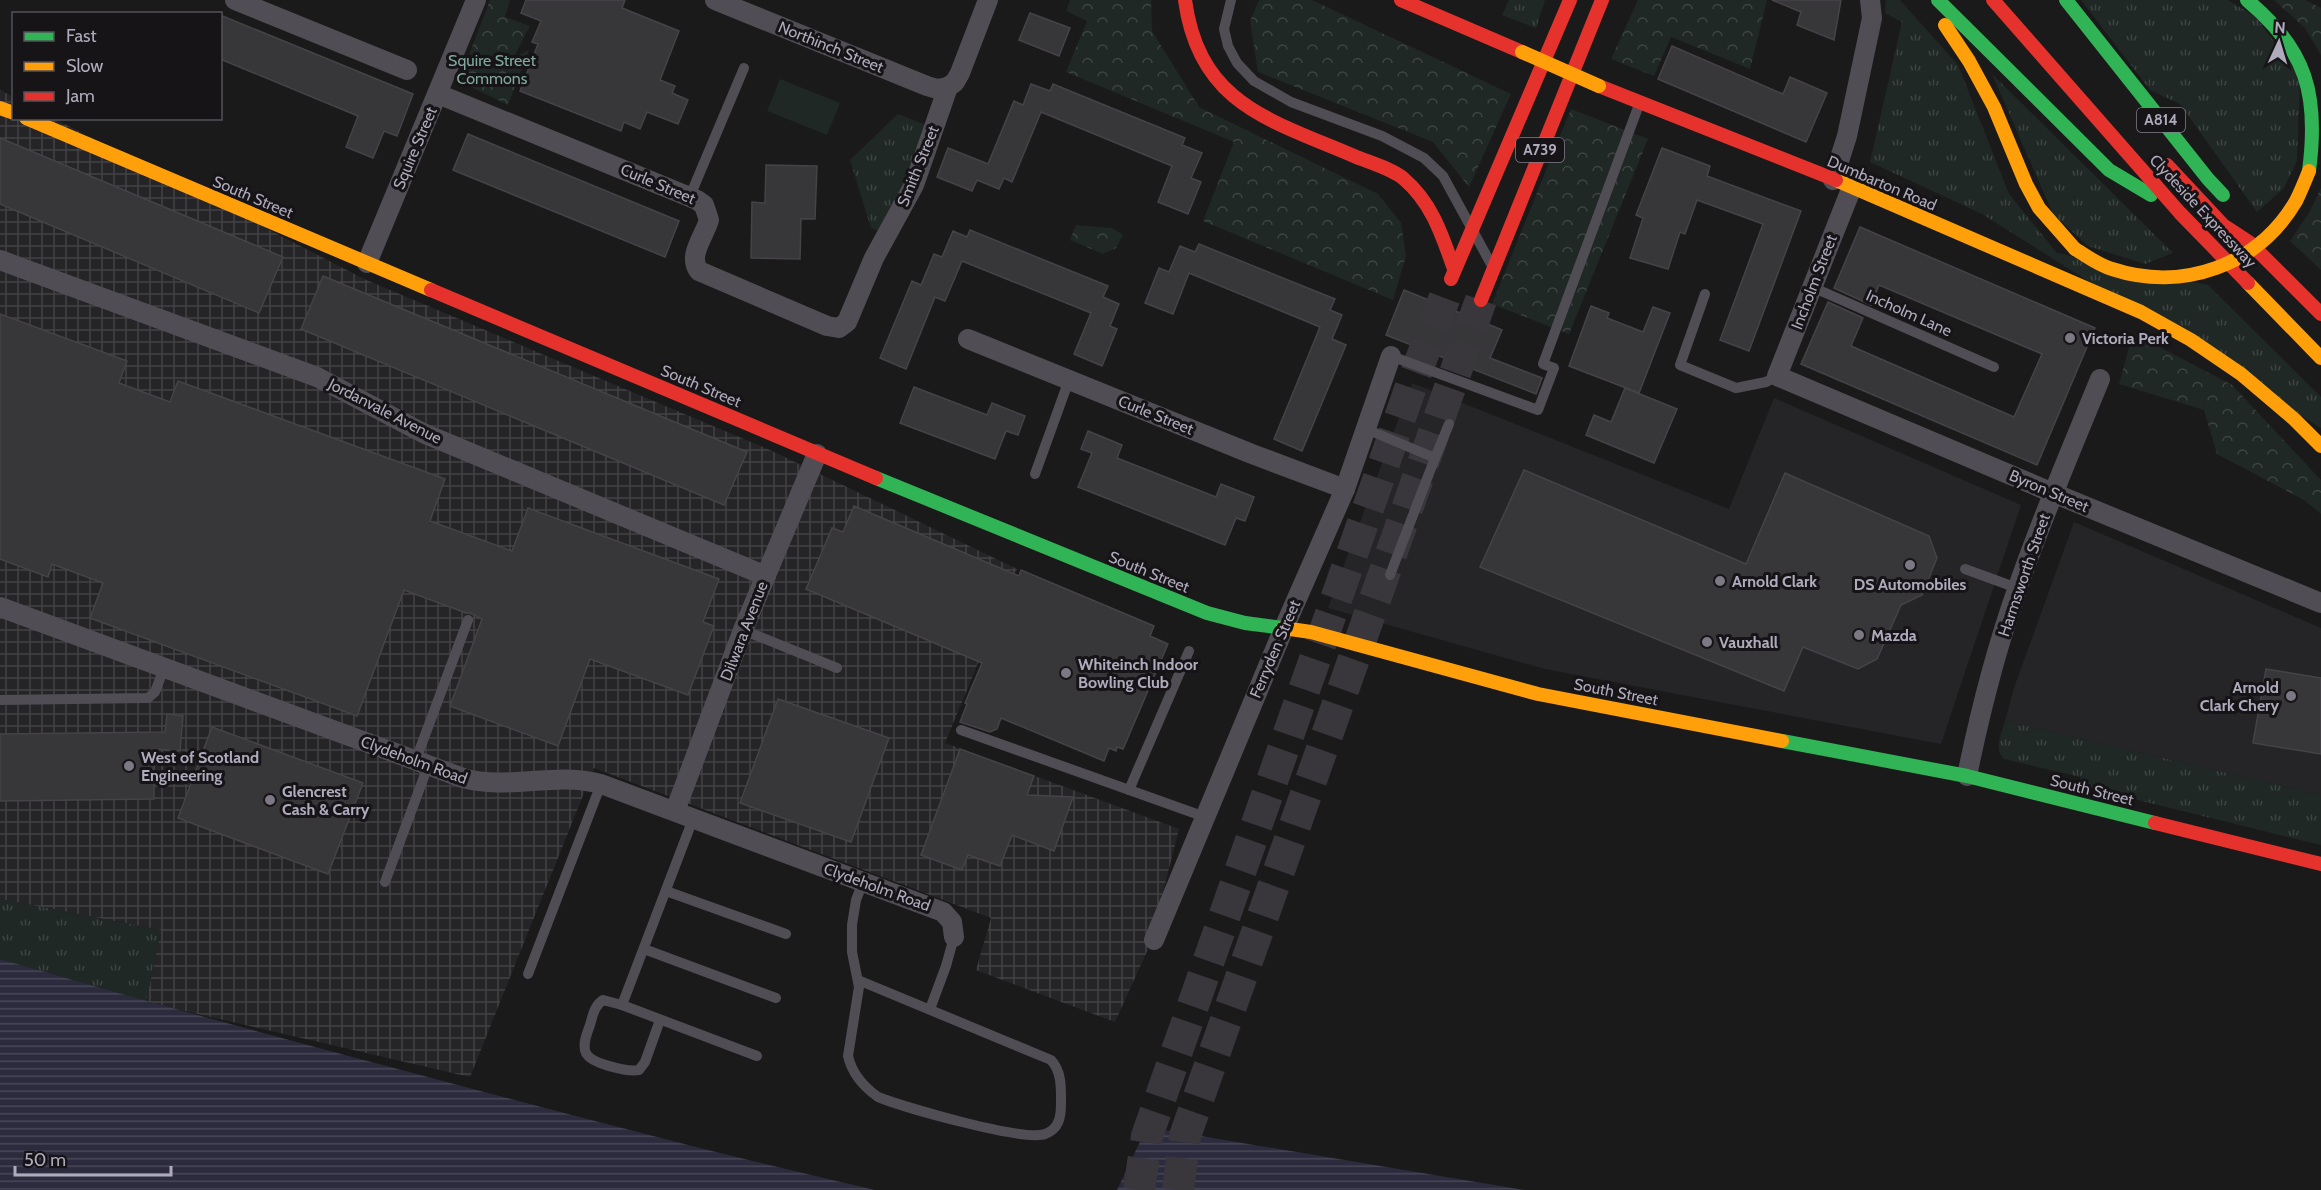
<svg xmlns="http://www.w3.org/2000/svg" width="2321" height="1190" font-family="Cabin,sans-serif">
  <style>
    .built { fill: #252427 }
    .industrial { fill: url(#industrial-grid) }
    .grass { fill: url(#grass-tufts) }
    .forest { fill: url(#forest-crowns) }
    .garden { fill: #1f2825 }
    .water { fill: url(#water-rules) }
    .building { fill: #373639; stroke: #454347; stroke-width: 1.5 }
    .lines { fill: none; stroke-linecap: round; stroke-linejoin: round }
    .primary-tunnel { stroke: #39373b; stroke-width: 32; stroke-dasharray: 32 16; stroke-linecap: butt }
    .lane { stroke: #504e54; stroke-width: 10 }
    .street { stroke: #504e54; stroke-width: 20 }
    .fast { stroke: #30b455; stroke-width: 14 }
    .slow { stroke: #ff9f0a; stroke-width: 14 }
    .jam { stroke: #e5322d; stroke-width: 14 }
    .slow-bridge { stroke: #ff9f0a; stroke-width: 14 }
    .poi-dot { fill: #7c7884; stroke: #161417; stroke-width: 2 }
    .labels { text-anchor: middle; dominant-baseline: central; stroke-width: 6; stroke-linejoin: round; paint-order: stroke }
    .shield { fill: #161417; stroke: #827e8a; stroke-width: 1.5 }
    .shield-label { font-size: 15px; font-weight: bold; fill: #b0abbc }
    .street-label { font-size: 16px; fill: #b0abbc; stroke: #161417 }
    .park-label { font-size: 16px; fill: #80a99b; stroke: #161417 }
    .poi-label { font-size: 16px; font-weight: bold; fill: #b0abbc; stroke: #161417; text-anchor: start }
  </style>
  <defs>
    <pattern id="industrial-grid" width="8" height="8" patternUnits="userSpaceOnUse" patternTransform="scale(1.5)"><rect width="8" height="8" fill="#252427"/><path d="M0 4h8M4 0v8" fill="none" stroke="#424144"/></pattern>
    <pattern id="grass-tufts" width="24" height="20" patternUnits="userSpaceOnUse" patternTransform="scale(1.5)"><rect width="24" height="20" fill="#1f2825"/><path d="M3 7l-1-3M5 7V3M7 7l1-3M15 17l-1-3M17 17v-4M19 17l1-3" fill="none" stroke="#3d4443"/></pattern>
    <pattern id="forest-crowns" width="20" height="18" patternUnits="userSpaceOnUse" patternTransform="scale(1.5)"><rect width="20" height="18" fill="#1f2825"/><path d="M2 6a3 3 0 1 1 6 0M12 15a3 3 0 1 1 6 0" fill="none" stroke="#3d4443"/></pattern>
    <pattern id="water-rules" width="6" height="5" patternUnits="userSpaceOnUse" patternTransform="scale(1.5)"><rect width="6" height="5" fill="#2c2b3e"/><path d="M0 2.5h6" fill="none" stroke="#484758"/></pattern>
  </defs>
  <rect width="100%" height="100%" fill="#1b1a1b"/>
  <g class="built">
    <polygon points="1412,383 1729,509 1774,398 2021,505 1941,744 1545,669 1328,608"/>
    <polygon points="2074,522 2321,628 2321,795 2005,721 2014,688"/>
  </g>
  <polygon class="industrial" points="0,90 13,97 14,118 55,119 364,279 770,450 1017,569 945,743 1179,829 1149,947 1115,1022 976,970 991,918 594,768 470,1077 146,1002 161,930 0,899"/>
  <g class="grass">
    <polygon points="1509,0 1545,0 1536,28 1502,15"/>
    <polygon points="1886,0 1900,0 1958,65 2009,194 2057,253 2208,285 2321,397 2321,428 1982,214 1870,162 1902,22 1885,13"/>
    <polygon points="2081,0 2228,0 2256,17 2300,78 2297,161 2284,188 2257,212 2180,104 2150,90"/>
    <polygon points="1992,74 2173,253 2145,264 2088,246 2053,214"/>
    <polygon points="898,114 931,127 888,234 871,228 850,160"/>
    <path d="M2005 721 2321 795V845L2085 787 2080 777 2004 759C1993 749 2002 733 2005 721Z"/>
    <polygon points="0,899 161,930 146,1002 0,959"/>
  </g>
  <g class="forest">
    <polygon points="490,0 510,0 505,17 530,26 514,57 529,50 508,105 459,81"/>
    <polygon points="1070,0 1151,0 1152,31 1199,107 1378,194 1401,223 1406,256 1393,300 1203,221 1234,142 1066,72 1087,21 1066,11"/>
    <polygon points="1259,0 1312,0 1511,94 1469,187 1433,142 1258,72 1250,21"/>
    <polygon points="1638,0 1767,0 1750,69 1671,37 1654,76 1611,59"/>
    <polygon points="2274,0 2305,0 2321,8 2321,55 2305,28"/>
    <polygon points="1571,109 1648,139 1569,334 1492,304"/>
    <polygon points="2321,188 2321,270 2290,241 2309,213"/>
    <polygon points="1076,225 1112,228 1123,235 1116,248 1103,254 1070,240"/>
    <polygon points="2133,333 2232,385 2321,480 2321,514 2304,500 2217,454 2204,410 2119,384"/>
  </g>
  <polygon class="garden" points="780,79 840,103 827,135 767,111"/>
  <g class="water">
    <path d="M0 959C147 1002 295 1042 443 1081 586 1119 730 1157 875 1190H0Z"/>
    <polygon points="1147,1127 1524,1190 1117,1190"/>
  </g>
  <g class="building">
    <polygon points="526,0 625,0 622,8 679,31 660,80 675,86 672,93 688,100 678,124 647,112 640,129 624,122 621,131 520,91 538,44 532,42 541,21 521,13"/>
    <polygon points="1772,0 1841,0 1834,40 1797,25 1801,12"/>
    <polygon points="1030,13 1070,28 1059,56 1019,40"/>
    <polygon points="220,15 413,94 397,136 384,131 373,158 346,147 358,116 220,59"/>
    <polygon points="1672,46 1783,94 1790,77 1827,93 1806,142 1658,79"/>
    <polygon points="1031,84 1050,91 1053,84 1185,138 1182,145 1202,153 1191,178 1201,182 1188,214 1158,202 1172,166 1041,112 1012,182 1004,178 999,189 977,180 972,191 937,177 948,148 988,164 1014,101 1023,105"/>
    <polygon points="468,134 679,221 665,257 453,170"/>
    <polygon points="0,138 283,257 259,313 0,204"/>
    <polygon points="1662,148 1710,166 1707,176 1801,211 1749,351 1720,340 1763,224 1697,200 1685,234 1680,232 1668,269 1630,258 1643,218 1636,215"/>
    <polygon points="766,165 817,166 815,219 801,219 800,259 751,258 752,202 765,203"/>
    <polygon points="1860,227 2095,328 2037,465 1801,364 1828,302 1863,318 1851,346 2014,417 2042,354 1879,285 1871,305 1834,288"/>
    <polygon points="970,230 1108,286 1103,297 1119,304 1110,326 1117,329 1102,366 1074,354 1091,313 962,261 945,301 935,297 906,369 880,358 912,281 921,285 934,254 942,257 953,231 967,237"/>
    <polygon points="1199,244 1335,299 1330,310 1342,315 1332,339 1346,345 1302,451 1274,439 1320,327 1189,273 1173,314 1145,303 1159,268 1169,272 1180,246 1195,252"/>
    <polygon points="323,276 747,452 724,505 301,329"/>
    <polygon points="1404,290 1502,330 1490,358 1542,378 1536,394 1386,335"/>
    <polygon points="1591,306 1609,313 1607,318 1643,332 1653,307 1670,313 1639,393 1569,366"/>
    <polygon points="0,314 127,361 119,383 170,402 178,381 445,479 430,521 512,551 528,508 719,579 703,622 714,626 688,695 590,659 558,746 450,706 482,619 470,613 466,613 404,590 357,716 90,618 103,583 52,564 48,577 0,559"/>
    <polygon points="914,387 987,415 992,403 1025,416 1018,435 1006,431 995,459 900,423"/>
    <polygon points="1625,388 1677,409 1654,463 1586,435 1594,415 1611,422"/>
    <polygon points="1088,431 1122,445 1117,458 1216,497 1221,484 1254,497 1245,521 1236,518 1225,545 1078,487 1092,453 1081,449"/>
    <polygon points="1524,470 1746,564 1785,473 1929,536 1937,558 1922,595 1901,605 1877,659 1858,669 1803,647 1784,691 1480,567"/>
    <polygon points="854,506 1019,576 1021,570 1154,626 1150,636 1168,644 1123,749 1117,747 1116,751 1109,748 1104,761 1001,718 997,729 990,732 960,722 967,704 965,703 982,663 806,589 832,528 843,532"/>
    <polygon points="2266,669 2321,678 2321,754 2253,743"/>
    <polygon points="778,699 889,738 851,842 740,803"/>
    <polygon points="167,714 183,716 180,751 154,749 154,799 0,801 0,734 165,732"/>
    <polygon points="212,727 363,783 328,874 178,818"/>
    <polygon points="960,749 1034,776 1027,795 1073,797 1054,851 1012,835 1000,866 968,855 962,870 921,855"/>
  </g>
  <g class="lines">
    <g class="primary-tunnel">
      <polyline points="1139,1190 1147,1136 1414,378 1449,286"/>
      <polyline points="1178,1190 1185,1136 1481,300"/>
    </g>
    <g class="lane">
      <polyline points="1231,0 1224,29 1228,46 1237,63 1254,81 1291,102 1382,136 1424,158 1443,176 1491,264"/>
      <polyline points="690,196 744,68"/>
      <polyline points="1812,287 1994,367"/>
      <polyline points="1705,294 1680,365 1736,388 1766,382 1777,376"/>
      <polyline points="1391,356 1538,410 1554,368 1543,364 1640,102"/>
      <polyline points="1366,429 1435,458 1449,424"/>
      <polyline points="1035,474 1069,380"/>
      <polyline points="1965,569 2017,588"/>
      <polyline points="1390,575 1435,458"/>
      <polyline points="743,630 837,668"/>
      <polyline points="0,700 148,698 155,692 164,668"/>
      <polyline points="961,730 1205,817"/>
      <polyline points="415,762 468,620"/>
      <polyline points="1129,790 1189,651"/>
      <polyline points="693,819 622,1005 757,1056"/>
      <polyline points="385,882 428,766"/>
      <polyline points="666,891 786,934"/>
      <polyline points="644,949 776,998"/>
      <polyline points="528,974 601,784"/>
      <path d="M858 980 1051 1060C1062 1072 1061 1088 1061 1104 1061 1117 1059 1129 1045 1134 1024 1142 903 1107 878 1097 864 1087 852 1074 848 1056L859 987 852 952V925L856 900 863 882"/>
      <path d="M622 1005 603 1000C594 1006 593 1015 590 1025 587 1033 582 1045 586 1053 591 1064 628 1072 639 1070L645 1062 660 1020"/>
      <polyline points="930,1009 946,966 954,937"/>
    </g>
    <g class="street">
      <polyline points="235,0 407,70"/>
      <polyline points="715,0 927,86 937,89 948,87"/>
      <path d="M438 94 697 200 704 205 709 220C705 235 687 256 699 271L827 326 839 328 847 322 874 258 914 185 948 87 955 82 960 73 988 0"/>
      <polyline points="1833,180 1847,136 1872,18 1870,0"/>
      <polyline points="1852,187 1777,376 2053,493 2321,603"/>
      <polyline points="0,260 317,377 423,433 766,576"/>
      <polyline points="367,263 476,0"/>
      <polyline points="968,339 1252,454 1345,489"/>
      <path d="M0 607 463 778C508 791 556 771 601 784L943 912 952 922 954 937"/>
      <path d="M1967 776C1980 712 1996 649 2018 587 2042 517 2072 448 2100 379"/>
      <polyline points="675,811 743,630 817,454"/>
      <polyline points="1154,940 1284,628 1345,489 1391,356"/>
    </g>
    <g class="fast">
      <polyline points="1938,0 2109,170 2151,195"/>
      <polyline points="2066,0 2208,179 2223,195"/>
      <path d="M2247 0C2307 50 2319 95 2309 171"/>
      <polyline points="876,478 1207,613 1245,623 1283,628"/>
      <polyline points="1782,741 1967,776 2155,823"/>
    </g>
    <g class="slow">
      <polyline points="1945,25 1969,61 1994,107 2026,184 2039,208 2075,249"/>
      <polyline points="0,108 14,113"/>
      <polyline points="26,118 431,290"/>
      <polyline points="1836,180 2141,312 2191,340 2241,374 2294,419 2321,446"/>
      <polyline points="2248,283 2321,358"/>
      <polyline points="1283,628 1311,632 1538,694 1782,741"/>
    </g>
    <g class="jam">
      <path d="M1185 0C1199 104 1270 120 1354 156 1368 162 1393 169 1404 179 1432 203 1442 235 1454 269"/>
      <polyline points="1401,0 1522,52"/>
      <polyline points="1993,0 2180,213 2248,283"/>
      <polyline points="1599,86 1836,180"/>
      <polyline points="2167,165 2223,225 2249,242 2321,314"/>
      <polyline points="1451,279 1570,0"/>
      <polyline points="431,290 876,478"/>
      <polyline points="1481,300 1602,0"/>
      <polyline points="2155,823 2321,864"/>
    </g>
    <g class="slow-bridge">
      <polyline points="1522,52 1599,86"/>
      <path d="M2075 249C2087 256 2098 265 2112 269 2182 292 2258 266 2296 201 2301 191 2305 181 2309 171"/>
    </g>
  </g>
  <g class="poi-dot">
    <circle cx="2070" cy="338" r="6"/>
    <circle cx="1910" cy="565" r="6"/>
    <circle cx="1720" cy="581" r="6"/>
    <circle cx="1859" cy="635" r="6"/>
    <circle cx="1707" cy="642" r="6"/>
    <circle cx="1066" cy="673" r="6"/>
    <circle cx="2291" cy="696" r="6"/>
    <circle cx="129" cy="766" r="6"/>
    <circle cx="270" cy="800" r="6"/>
  </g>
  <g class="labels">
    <g class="shield">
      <rect x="2137" y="108" width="48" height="24" rx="4.5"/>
      <rect x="1516" y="138" width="48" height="24" rx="4.5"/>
    </g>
    <g class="shield-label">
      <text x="2161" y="120">A814</text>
      <text x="1540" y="150">A739</text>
    </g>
    <g class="street-label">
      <text transform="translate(831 47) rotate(22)">Northinch Street</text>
      <text transform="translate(415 148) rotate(-67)">Squire Street</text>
      <text transform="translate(918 166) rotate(-68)">Smith Street</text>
      <text transform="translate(1882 183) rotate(23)">Dumbarton Road</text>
      <text transform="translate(658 184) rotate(23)">Curle Street</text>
      <text transform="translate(253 197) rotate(23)">South Street</text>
      <text transform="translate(2203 211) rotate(47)">Clydeside Expressway</text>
      <text transform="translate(1814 282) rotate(-69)">Incholm Street</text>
      <text transform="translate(1909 313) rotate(24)">Incholm Lane</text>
      <text transform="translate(701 386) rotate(23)">South Street</text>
      <text transform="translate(385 411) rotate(27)">Jordanvale Avenue</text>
      <text transform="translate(1156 415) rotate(22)">Curle Street</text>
      <text transform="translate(2049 491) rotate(23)">Byron Street</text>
      <text transform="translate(1149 572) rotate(22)">South Street</text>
      <text transform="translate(2024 575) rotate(-71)">Harmsworth Street</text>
      <text transform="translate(744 631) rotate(-69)">Dilwara Avenue</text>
      <text transform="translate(1275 649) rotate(-67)">Ferryden Street</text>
      <text transform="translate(1616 692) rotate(11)">South Street</text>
      <text transform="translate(414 760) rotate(20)">Clydeholm Road</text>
      <text transform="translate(2092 790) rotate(14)">South Street</text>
      <text transform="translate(877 887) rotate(20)">Clydeholm Road</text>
    </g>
    <g class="park-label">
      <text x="492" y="60">Squire Street<tspan x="492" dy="18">Commons</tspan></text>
    </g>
    <g class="poi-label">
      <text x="2082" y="338">Victoria Perk</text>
      <text x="1732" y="581">Arnold Clark</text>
      <text x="1910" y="584" text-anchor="middle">DS Automobiles</text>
      <text x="1871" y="635">Mazda</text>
      <text x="1719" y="642">Vauxhall</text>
      <text x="1078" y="664">Whiteinch Indoor<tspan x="1078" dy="18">Bowling Club</tspan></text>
      <text x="2279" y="687" text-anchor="end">Arnold<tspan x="2279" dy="18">Clark Chery</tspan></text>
      <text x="141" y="757">West of Scotland<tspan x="141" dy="18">Engineering</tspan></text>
      <text x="282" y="791">Glencrest<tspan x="282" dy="18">Cash &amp; Carry</tspan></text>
    </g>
  </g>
  <rect x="12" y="12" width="210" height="108" fill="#161417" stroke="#545059" stroke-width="1.5"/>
  <rect x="24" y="32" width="30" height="9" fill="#30b455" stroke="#545059" stroke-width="1.5"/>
  <text x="66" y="42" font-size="18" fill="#b0abbc">Fast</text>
  <rect x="24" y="62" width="30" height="9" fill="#ff9f0a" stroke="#545059" stroke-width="1.5"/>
  <text x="66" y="72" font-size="18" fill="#b0abbc">Slow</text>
  <rect x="24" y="92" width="30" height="9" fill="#e5322d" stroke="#545059" stroke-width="1.5"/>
  <text x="66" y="102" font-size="18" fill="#b0abbc">Jam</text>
  <g transform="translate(2279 42) rotate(4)" stroke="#161417" stroke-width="4.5" paint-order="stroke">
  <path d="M0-4.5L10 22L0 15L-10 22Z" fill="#b0abbc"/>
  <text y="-9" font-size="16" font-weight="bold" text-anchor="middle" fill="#b0abbc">N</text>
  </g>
  <path d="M15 1166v9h156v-9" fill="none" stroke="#b0abbc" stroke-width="3"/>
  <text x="24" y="1166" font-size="18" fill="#b0abbc" stroke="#161417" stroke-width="4.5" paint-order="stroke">50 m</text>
</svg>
